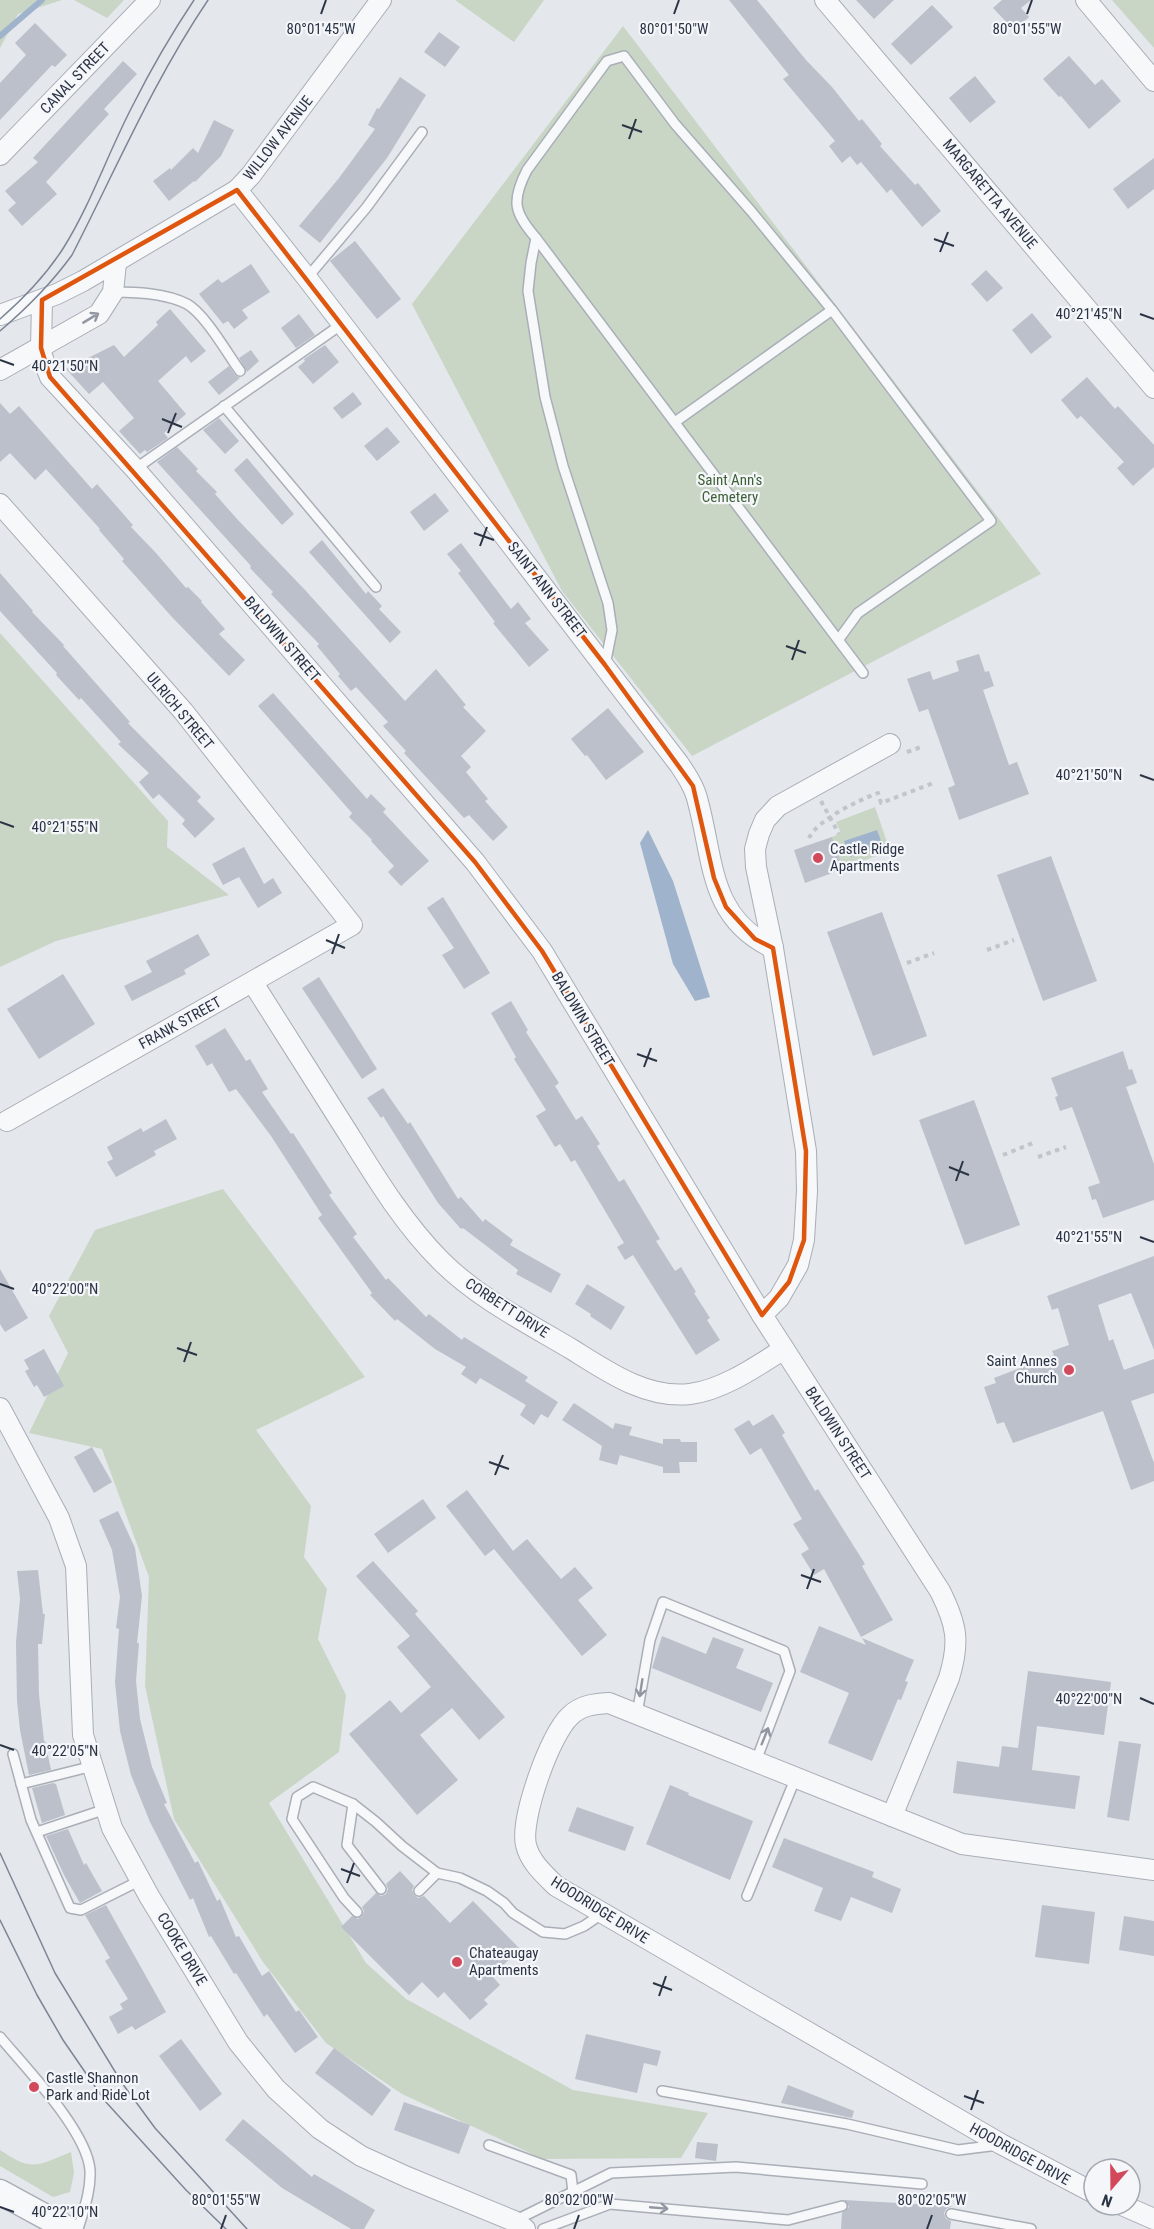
<svg xmlns="http://www.w3.org/2000/svg" width="1154" height="2229" font-family="'Roboto Condensed',sans-serif">
  <style>
    .green { fill: #c9d6c5 }
    .water { fill: #9fb4cc }
    .lines { fill: none; stroke-linecap: round; stroke-linejoin: round }
    .stream { stroke: #9fb4cc; stroke-width: 6 }
    .building { fill: #bbc0ca }
    .service-casing { stroke: #a9aeb7; stroke-width: 12 }
    .minor-casing { stroke: #a9aeb7; stroke-width: 22 }
    .tertiary-casing { stroke: #a9aeb7; stroke-width: 27 }
    .path { stroke: #c2c5cb; stroke-width: 4; stroke-dasharray: 4.5 4.5; stroke-linecap: butt }
    .service { stroke: #f7f8fa; stroke-width: 9 }
    .minor { stroke: #f7f8fa; stroke-width: 20 }
    .tertiary { stroke: #f7f8fa; stroke-width: 24 }
    .tram { stroke: #7d8696; stroke-width: 1.5 }
    .oneway { stroke: #9196a0 }
    .marked { fill: none; stroke: #df570f; stroke-width: 4.5; stroke-linejoin: round }
    .ticks { fill: none; stroke: #2b3445; stroke-width: 2 }
    .poi-dot { fill: #d1495b; stroke: #f4f6f9; stroke-width: 2 }
    .labels { text-anchor: middle; dominant-baseline: central; stroke-width: 4.5; stroke-linejoin: round; paint-order: stroke }
    .street-label { font-size: 15px; fill: #2b3445; stroke: #f4f6f9 }
    .park-label { font-size: 15px; fill: #3f6138; stroke: #f4f6f9 }
    .poi-label { font-size: 15px; fill: #2b3445; stroke: #f4f6f9; text-anchor: start }
    .ticks-label { font-size: 15px; text-anchor: middle; fill: #2b3445; stroke: #f4f6f9; stroke-width: 4.5; stroke-linejoin: round; paint-order: stroke }
  </style>
  <rect width="100%" height="100%" fill="#e4e7ec"/>
  <g class="green">
    <polygon points="0,0 62,0 18,14 0,48"/>
    <polygon points="74,0 124,0 107,18"/>
    <polygon points="455,0 544,0 514,42"/>
    <polygon points="1112,0 1154,0 1154,48"/>
    <polygon points="623,26 1041,574 692,756 562,591 412,304"/>
    <polygon points="0,633 168,821 167,847 229,895 56,941 0,967"/>
    <polygon points="875,807 890,851 846,867 845,866 842,867 832,837 841,833 836,822"/>
    <polygon points="223,1189 365,1377 256,1430 311,1506 304,1557 327,1589 318,1639 346,1695 339,1752 269,1803 366,1963 406,1999 573,2090 708,2113 681,2158 543,2159 402,2094 326,2043 263,1962 174,1819 145,1686 149,1577 102,1449 29,1433 68,1353 49,1316 95,1230"/>
    <path d="M0 2150C33 2172 36 2166 71 2152L74 2173 70 2192 53 2197 0 2166Z"/>
  </g>
  <g class="water">
    <polygon points="648,830 673,881 710,997 695,1001 673,964 640,843"/>
    <polygon points="877,830 883,846 850,857 844,841"/>
  </g>
  <g class="lines">
    <polyline class="stream" points="0,36 42,0"/>
  </g>
  <g class="building">
    <polygon points="729,0 757,0 806,60 832,87 859,121 862,119 882,144 880,146 915,185 918,183 941,211 922,227 891,189 887,193 861,162 857,165 850,156 842,163 829,146 835,141 783,79 789,75"/>
    <polygon points="856,0 894,0 874,19"/>
    <polygon points="1002,0 1031,0 1021,8 1029,17 1014,30 993,8"/>
    <polygon points="932,5 953,27 911,65 891,44"/>
    <polygon points="35,23 67,55 55,67 52,65 0,120 0,83 26,55 15,43"/>
    <polygon points="439,32 460,47 445,67 424,52"/>
    <polygon points="1069,56 1095,85 1102,79 1121,101 1089,129 1061,96 1059,97 1043,79"/>
    <polygon points="123,61 137,74 104,109 109,114 46,182 57,194 22,226 8,210 16,203 5,191 38,162 33,158"/>
    <polygon points="975,76 996,102 970,123 949,98"/>
    <polygon points="400,77 426,95 387,158 320,243 299,226 339,178 375,129 368,125 377,108 379,109"/>
    <polygon points="214,120 234,130 221,156 195,182 194,181 169,201 153,181 170,168 171,170 193,148 198,153"/>
    <polygon points="1154,158 1154,189 1128,209 1113,189"/>
    <polygon points="355,241 401,299 377,319 330,261"/>
    <polygon points="251,264 270,292 242,310 248,318 234,329 228,321 223,324 199,294 218,279 222,283"/>
    <polygon points="986,270 1003,288 987,302 971,284"/>
    <polygon points="170,309 206,351 191,363 186,356 158,381 186,414 164,433 168,438 147,452 145,450 140,454 119,431 134,418 103,382 89,394 66,369 114,345 124,357 158,325 156,322"/>
    <polygon points="1032,313 1052,337 1031,354 1012,330"/>
    <polygon points="299,314 315,335 296,348 281,328"/>
    <polygon points="325,345 339,362 313,384 298,367 305,361 304,359"/>
    <polygon points="251,350 259,361 247,372 239,358"/>
    <polygon points="229,366 235,375 240,378 219,395 208,382"/>
    <polygon points="1087,377 1115,409 1118,406 1154,445 1154,467 1133,486 1117,468 1124,462 1081,416 1077,419 1061,400"/>
    <polygon points="353,392 362,404 342,419 333,408"/>
    <polygon points="0,403 10,414 19,406 92,489 97,484 133,525 131,527 156,553 186,588 188,587 202,601 201,602 225,629 219,634 245,660 229,676 171,616 122,561 124,559 99,530 100,529 46,469 35,480 10,453 0,462"/>
    <polygon points="219,418 239,441 225,454 203,430"/>
    <polygon points="387,427 400,442 377,461 364,446"/>
    <polygon points="177,447 198,469 196,471 217,492 215,494 237,519 306,591 405,701 436,669 466,705 463,707 486,731 461,756 471,767 466,772 488,799 485,801 508,827 493,841 469,815 464,818 404,753 406,751 383,726 388,722 356,687 351,691 338,676 340,674 317,646 319,644 271,594 273,592 250,568 251,566 157,462"/>
    <polygon points="247,458 294,514 282,525 234,470"/>
    <polygon points="435,493 449,511 424,531 410,512"/>
    <polygon points="322,540 366,594 368,591 382,606 379,609 401,632 390,643 309,552"/>
    <polygon points="461,543 511,609 518,602 531,619 525,623 549,650 529,667 493,623 495,622 458,573 461,571 447,554"/>
    <polygon points="0,573 33,611 32,612 64,645 63,646 130,722 128,723 201,797 197,801 215,819 195,838 182,824 185,820 159,794 153,799 139,782 149,773 118,744 121,742 81,698 79,700 56,675 57,673 0,611"/>
    <polygon points="979,654 985,672 989,671 994,686 983,690 1009,765 1017,762 1029,794 959,820 948,788 955,785 928,709 919,712 907,679 930,671 933,680 959,671 956,661"/>
    <polygon points="273,693 367,799 371,794 386,809 383,812 429,861 401,886 388,872 394,866 371,841 372,840 349,817 352,813 258,706"/>
    <polygon points="608,708 644,752 606,780 587,755 585,756 571,739"/>
    <polygon points="832,837 843,869 805,883 794,850"/>
    <polygon points="244,847 264,884 273,878 282,893 258,908 239,877 223,885 212,864"/>
    <polygon points="1051,856 1097,981 1043,1001 997,875"/>
    <polygon points="443,897 490,973 464,989 442,955 454,948 427,908"/>
    <polygon points="882,912 927,1036 873,1056 827,932"/>
    <polygon points="198,934 210,955 184,970 186,974 132,1001 124,986 152,972 146,961"/>
    <polygon points="63,974 95,1024 39,1059 7,1009"/>
    <polygon points="319,977 377,1069 362,1079 302,988"/>
    <polygon points="511,1001 528,1030 526,1032 559,1083 555,1086 576,1120 582,1116 600,1144 597,1146 619,1182 624,1179 660,1239 656,1241 675,1271 681,1267 696,1292 694,1293 710,1318 707,1320 720,1340 696,1355 633,1255 625,1260 617,1247 624,1243 575,1160 571,1162 560,1144 555,1147 536,1116 546,1110 514,1059 516,1057 491,1013"/>
    <polygon points="225,1028 246,1061 250,1059 268,1089 262,1092 291,1134 293,1133 332,1193 329,1195 357,1234 353,1237 386,1280 388,1278 426,1317 429,1314 462,1340 464,1337 528,1377 525,1381 558,1402 548,1418 541,1414 534,1425 520,1415 526,1405 480,1378 476,1384 461,1374 466,1367 435,1349 397,1319 395,1321 370,1295 372,1293 318,1218 322,1215 271,1136 236,1089 229,1092 212,1063 207,1066 195,1046"/>
    <polygon points="1123,1051 1129,1070 1132,1069 1137,1083 1126,1087 1154,1164 1154,1200 1103,1218 1096,1199 1092,1200 1088,1187 1100,1183 1072,1107 1060,1111 1055,1097 1058,1096 1051,1078"/>
    <polygon points="383,1088 408,1124 410,1122 458,1199 461,1197 483,1222 485,1219 513,1240 510,1245 561,1274 551,1293 516,1274 518,1270 463,1228 461,1229 438,1203 383,1116 381,1118 367,1098"/>
    <polygon points="974,1100 1020,1225 965,1245 919,1120"/>
    <polygon points="166,1119 177,1139 154,1151 156,1155 116,1177 107,1162 113,1159 107,1147 141,1128 143,1132"/>
    <polygon points="1154,1256 1154,1350 1131,1293 1098,1305 1109,1341 1113,1339 1124,1370 1154,1359 1154,1393 1131,1401 1154,1463 1154,1481 1131,1490 1103,1411 1013,1443 1004,1422 997,1424 984,1387 996,1383 994,1378 1054,1355 1052,1351 1069,1345 1058,1308 1052,1310 1047,1296"/>
    <polygon points="0,1269 28,1318 5,1332 0,1324"/>
    <polygon points="587,1284 625,1307 611,1330 590,1316 591,1314 575,1304"/>
    <polygon points="44,1349 64,1386 44,1397 37,1385 34,1387 25,1371 29,1369 24,1360"/>
    <polygon points="574,1403 613,1429 615,1423 632,1427 629,1435 663,1444 663,1439 680,1439 681,1442 697,1442 697,1462 679,1462 680,1473 663,1473 663,1467 620,1455 617,1465 599,1460 602,1446 562,1420"/>
    <polygon points="773,1414 785,1433 782,1435 815,1491 818,1489 865,1564 862,1566 893,1620 861,1637 824,1569 814,1575 801,1554 809,1549 793,1524 802,1519 761,1448 750,1455 734,1429 749,1420 753,1426"/>
    <polygon points="92,1447 112,1482 94,1493 74,1457"/>
    <polygon points="467,1490 513,1551 527,1539 561,1579 575,1567 593,1588 578,1600 607,1635 582,1656 494,1549 485,1556 446,1506"/>
    <polygon points="423,1499 436,1518 388,1553 374,1534"/>
    <polygon points="118,1511 135,1548 142,1596 137,1643 139,1643 136,1681 140,1719 152,1767 167,1803 164,1804 195,1863 198,1861 217,1901 220,1899 236,1937 239,1936 262,1976 269,1971 296,2012 299,2010 318,2037 295,2053 267,2014 264,2017 236,1973 234,1974 211,1936 209,1937 193,1898 190,1900 150,1822 131,1775 120,1731 115,1682 119,1629 116,1628 120,1597 112,1550 99,1520"/>
    <polygon points="373,1561 418,1611 415,1614 505,1717 479,1740 452,1708 420,1735 458,1780 417,1815 349,1734 390,1700 401,1713 431,1687 397,1647 410,1636 356,1576"/>
    <polygon points="38,1570 43,1614 45,1614 42,1644 38,1644 39,1694 44,1741 45,1741 51,1770 29,1775 20,1730 17,1701 16,1642 20,1599 17,1571"/>
    <polygon points="819,1626 866,1645 862,1638 914,1660 905,1681 908,1682 901,1700 898,1699 872,1761 828,1743 849,1693 800,1672"/>
    <polygon points="662,1636 706,1654 713,1637 744,1649 736,1668 773,1683 761,1712 652,1668"/>
    <polygon points="1028,1671 1111,1682 1104,1735 1037,1726 1032,1770 1080,1776 1075,1809 953,1793 957,1761 999,1767 1002,1746 1018,1748"/>
    <polygon points="1119,1741 1141,1744 1129,1821 1107,1817"/>
    <polygon points="53,1783 56,1784 65,1815 42,1823 32,1788"/>
    <polygon points="670,1785 689,1793 688,1795 753,1821 730,1880 646,1844"/>
    <polygon points="577,1807 634,1827 625,1851 568,1831"/>
    <polygon points="68,1829 84,1865 86,1863 102,1891 80,1903 64,1875 46,1836"/>
    <polygon points="784,1838 874,1872 872,1877 901,1889 892,1913 851,1897 841,1921 814,1911 823,1888 772,1867"/>
    <polygon points="400,1871 414,1886 412,1890 414,1895 418,1898 424,1896 450,1923 473,1901 520,1949 492,1976 500,1985 484,2000 488,2004 470,2020 444,1992 438,1998 422,1982 409,1995 341,1927 352,1916 358,1919 362,1916 364,1911 362,1907 376,1893 381,1896 386,1894 388,1889 386,1884"/>
    <polygon points="106,1905 166,2012 135,2030 132,2026 118,2034 109,2017 123,2009 120,2004 128,1999 105,1961 110,1958 85,1915"/>
    <polygon points="1042,1905 1095,1912 1089,1964 1035,1957"/>
    <polygon points="1124,1916 1154,1921 1154,1956 1119,1950"/>
    <polygon points="586,2034 661,2051 657,2066 644,2063 637,2093 575,2079"/>
    <polygon points="181,2039 222,2094 200,2111 159,2056"/>
    <polygon points="334,2048 391,2090 372,2116 315,2073"/>
    <polygon points="788,2085 854,2111 852,2118 781,2103"/>
    <polygon points="404,2102 470,2125 459,2154 394,2130"/>
    <polygon points="243,2119 312,2177 314,2174 375,2210 364,2229 351,2229 282,2188 225,2140"/>
    <polygon points="697,2142 718,2144 716,2161 695,2158"/>
    <polygon points="844,2200 952,2206 946,2209 944,2213 946,2219 951,2221 950,2229 841,2229 842,2213 849,2207"/>
  </g>
  <g class="lines">
    <g class="service-casing">
      <g id="service">
        <polyline points="536,238 531,263 528,291 545,397 563,466 608,603 612,630 605,665"/>
        <polyline points="307,278 366,208 422,132"/>
        <path d="M113 292C136 292 166 293 187 304 205 314 227 353 240 371"/>
        <polyline points="224,406 376,587"/>
        <polyline points="675,422 832,310"/>
        <polyline points="135,469 342,324"/>
        <path d="M839 639 858 613 991 521 832 310 751 211 675 124 624 56 607 61 527 170C511 201 514 213 536 238L863 673"/>
        <polyline points="637,1714 650,1640 663,1602 784,1651 790,1671 756,1761"/>
        <polyline points="13,1754 31,1820 70,1908 81,1910 141,1880"/>
        <polyline points="21,1784 93,1766"/>
        <polyline points="353,1804 347,1845 381,1889"/>
        <polyline points="37,1832 106,1809"/>
        <polyline points="419,1891 437,1873"/>
        <polyline points="747,1896 796,1777"/>
        <polyline points="357,1912 344,1898 292,1819 297,1797 313,1787 353,1804 376,1822 402,1846 437,1873 460,1878 487,1891 504,1903 513,1913 543,1932 565,1934 584,1926 603,1913"/>
        <path d="M0 2037C25 2067 87 2131 90 2170 91 2191 84 2209 78 2229"/>
        <polyline points="662,2091 847,2124 958,2150 998,2145"/>
        <polyline points="489,2145 571,2175 573,2192"/>
        <polyline points="951,2214 1031,2229"/>
        <polyline points="514,2221 611,2173 736,2167 922,2184"/>
        <polyline points="543,2229 610,2204 788,2220 842,2206"/>
      </g>
    </g>
    <g class="minor-casing">
      <g id="minor">
        <polyline points="825,0 1154,388"/>
        <polyline points="1086,0 1154,81"/>
        <polyline points="0,155 150,0"/>
        <path d="M237 190 307 278 679 764C687 776 695 788 698 802 714 861 709 918 773 948"/>
        <path d="M42 300 41 348 42 356 50 377 135 469 475 862 542 951 762 1315 940 1591C957 1625 960 1642 949 1678L892 1816"/>
        <polyline points="0,315 57,294 83,281 237,190 251,175 381,0"/>
        <polyline points="0,370 99,314 113,292 116,263"/>
        <polyline points="0,504 183,711 352,925 7,1121"/>
        <path d="M253 983C285 1033 316 1083 348 1133 376 1178 404 1224 441 1261 479 1299 528 1323 573 1350 608 1372 647 1399 690 1394 723 1390 757 1366 784 1349"/>
        <polyline points="762,1315 779,1298 798,1265 804,1240 807,1191 806,1151 773,948 756,867 755,849 759,834 765,820 778,806 890,744"/>
        <polyline points="0,1408 59,1518 76,1566 83,1735 112,1828 149,1896 238,2042 276,2089 320,2129 361,2156 407,2177 514,2221 525,2229"/>
        <path d="M1094 2193 1001 2144 556 1886C544 1874 530 1862 526 1845 520 1819 550 1734 570 1716 581 1705 594 1704 609 1703L962 1844 1154 1870"/>
        <polyline points="1122,2205 1154,2219"/>
      </g>
    </g>
    <g class="tertiary-casing">
      <polyline id="tertiary" points="0,2192 68,2229"/>
    </g>
    <g class="path">
      <polyline points="907,752 924,746"/>
      <polyline points="821,801 839,834"/>
      <path d="M809 838C817 820 859 800 878 793L881 803 936 782"/>
      <polyline points="987,950 1014,940"/>
      <polyline points="907,963 934,953"/>
      <polyline points="1003,1155 1033,1143"/>
      <polyline points="1038,1157 1066,1147"/>
    </g>
    <use href="#service" class="service"/>
    <use href="#minor" class="minor"/>
    <use href="#tertiary" class="tertiary"/>
    <g class="tram">
      <path d="M0 319C24 298 47 274 64 247 92 202 109 150 134 103 152 67 172 33 194 0"/>
      <path d="M0 331C27 308 51 284 72 255 116 169 154 80 208 0"/>
      <polyline points="0,1853 55,1973 122,2083 155,2128 247,2229"/>
      <polyline points="0,1920 37,1995 63,2040 105,2101 186,2190 226,2229"/>
    </g>
  </g>
  <defs><path id="oneway-shaft" d="M-6 0H5M1.5-3L5.5 0L1.5 3" fill="none" stroke-width="1.6" stroke-linecap="round" stroke-linejoin="round" transform="scale(1.5)"/></defs>
  <g class="oneway">
    <use href="#oneway-shaft" transform="translate(91 318) rotate(-31)"/>
    <use href="#oneway-shaft" transform="translate(641 1688) rotate(99)"/>
    <use href="#oneway-shaft" transform="translate(765 1736) rotate(-68)"/>
    <use href="#oneway-shaft" transform="translate(659 2208) rotate(5)"/>
  </g>
  <path class="marked" d="M237 190 605 665 693 786 714 878 726 907 755 939 773 948 806 1151 804 1240 789 1282 762 1315 542 951 475 862 50 377 41 348 42 300Z"/>
  <path class="ticks" d="M321 14 326 0M674 14 679 0M1027 14 1032 0M622 125 642 132M629 139 636 119M934 239 954 246M940 252 948 232M1140 314 1154 319M0 360 14 365M162 419 182 427M168 433 176 413M474 533 494 540M480 546 487 527M786 646 806 653M792 660 799 640M1140 775 1154 780M0 822 14 827M326 940 345 948M332 954 339 934M637 1054 657 1061M644 1067 651 1048M949 1167 969 1175M956 1181 963 1161M1140 1237 1154 1242M0 1284 14 1289M177 1348 197 1355M184 1362 191 1342M489 1462 509 1469M495 1475 503 1455M801 1575 821 1582M807 1589 814 1569M1140 1698 1154 1704M0 1745 14 1750M341 1869 360 1876M347 1883 354 1863M653 1983 672 1990M659 1996 666 1976M964 2096 984 2103M971 2110 978 2090M0 2207 14 2212M221 2229 226 2215M574 2229 579 2215M927 2229 932 2215"/>
  <g class="poi-dot">
    <circle cx="818" cy="858" r="6"/>
    <circle cx="1069" cy="1370" r="6"/>
    <circle cx="457" cy="1962" r="6"/>
    <circle cx="34" cy="2087" r="6"/>
  </g>
  <g class="labels">
    <g class="street-label">
      <text transform="translate(75 78) rotate(-46)">CANAL STREET</text>
      <text transform="translate(278 138) rotate(-52)">WILLOW AVENUE</text>
      <text transform="translate(990 194) rotate(50)">MARGARETTA AVENUE</text>
      <text transform="translate(547 590) rotate(52)">SAINT ANN STREET</text>
      <text transform="translate(282 639) rotate(49)">BALDWIN STREET</text>
      <text transform="translate(180 711) rotate(50)">ULRICH STREET</text>
      <text transform="translate(583 1019) rotate(59)">BALDWIN STREET</text>
      <text transform="translate(180 1023) rotate(-29)">FRANK STREET</text>
      <text transform="translate(507 1308) rotate(33)">CORBETT DRIVE</text>
      <text transform="translate(838 1433) rotate(57)">BALDWIN STREET</text>
      <text transform="translate(600 1910) rotate(32)">HOODRIDGE DRIVE</text>
      <text transform="translate(182 1949) rotate(59)">COOKE DRIVE</text>
      <text transform="translate(1020 2154) rotate(29)">HOODRIDGE DRIVE</text>
    </g>
    <g class="park-label">
      <text x="730" y="480">Saint Ann's<tspan x="730" dy="17">Cemetery</tspan></text>
    </g>
    <g class="poi-label">
      <text x="830" y="849">Castle Ridge<tspan x="830" dy="17">Apartments</tspan></text>
      <text x="1057" y="1361" text-anchor="end">Saint Annes<tspan x="1057" dy="17">Church</tspan></text>
      <text x="469" y="1953">Chateaugay<tspan x="469" dy="17">Apartments</tspan></text>
      <text x="46" y="2078">Castle Shannon<tspan x="46" dy="17">Park and Ride Lot</tspan></text>
    </g>
  </g>
  <g class="ticks-label">
    <text x="321" y="34">80°01'45"W</text>
    <text x="674" y="34">80°01'50"W</text>
    <text x="1027" y="34">80°01'55"W</text>
    <text x="1089" y="319">40°21'45"N</text>
    <text x="65" y="371">40°21'50"N</text>
    <text x="1089" y="780">40°21'50"N</text>
    <text x="65" y="832">40°21'55"N</text>
    <text x="1089" y="1242">40°21'55"N</text>
    <text x="65" y="1294">40°22'00"N</text>
    <text x="1089" y="1704">40°22'00"N</text>
    <text x="65" y="1756">40°22'05"N</text>
    <text x="226" y="2205">80°01'55"W</text>
    <text x="579" y="2205">80°02'00"W</text>
    <text x="932" y="2205">80°02'05"W</text>
    <text x="65" y="2217">40°22'10"N</text>
  </g>
  <g transform="translate(1112 2187) rotate(200)"><circle r="28" fill="#f4f6f9" stroke="#a4a8b1" stroke-width="1.5"/>
  <path d="M0-4.5L10 22L0 15L-10 22Z" fill="#d1495b"/>
  <text y="-9" font-size="16" font-weight="bold" text-anchor="middle" fill="#2b3445">N</text>
  </g>
</svg>
